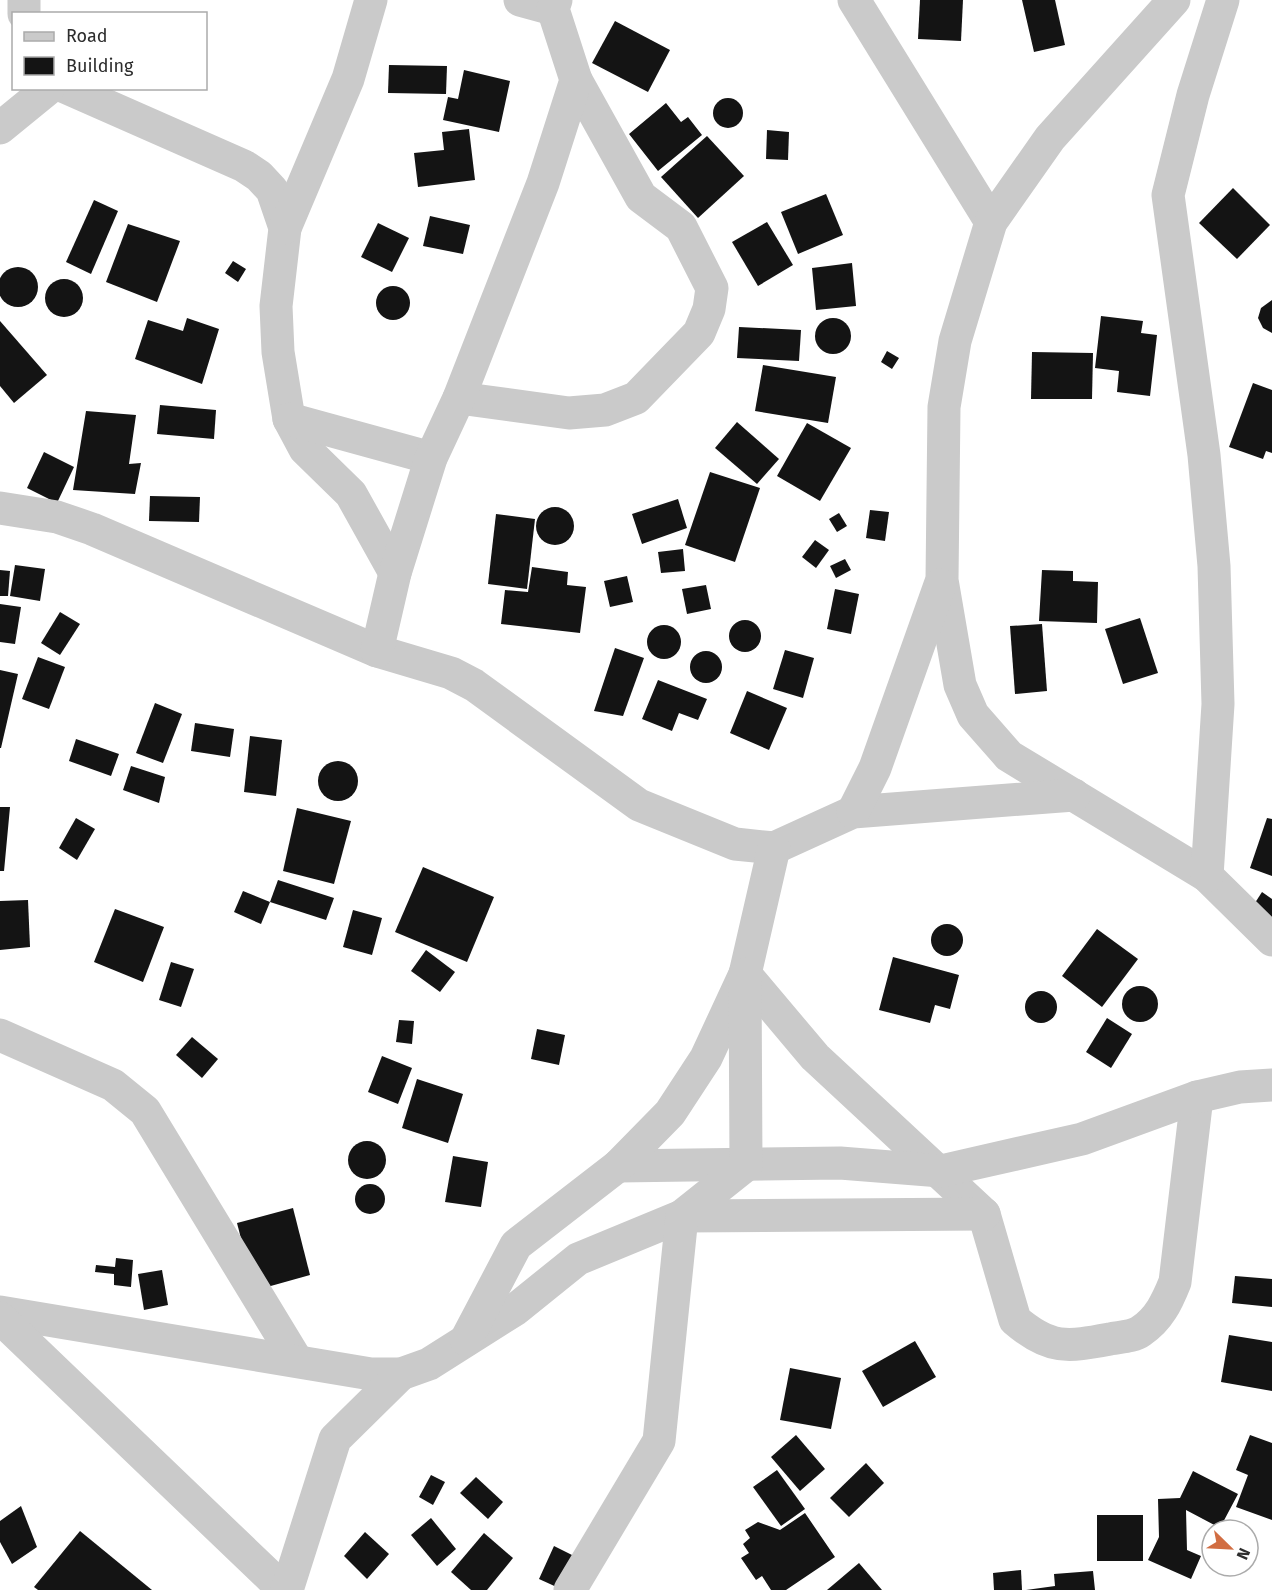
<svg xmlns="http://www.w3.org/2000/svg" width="1272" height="1590" font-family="'Fira Sans',sans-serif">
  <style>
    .building { fill: #141414 }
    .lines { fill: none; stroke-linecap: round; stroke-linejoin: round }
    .minor { stroke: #cacaca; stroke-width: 33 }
  </style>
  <rect width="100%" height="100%" fill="#fff"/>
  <g class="building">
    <polygon points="920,0 963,0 961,41 918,39"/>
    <polygon points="1022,0 1055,0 1065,45 1034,52"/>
    <polygon points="615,21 670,50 648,92 592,63"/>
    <polygon points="389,65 447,66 446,94 388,93"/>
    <polygon points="464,70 510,81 499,132 443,120 448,97 458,99"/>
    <circle cx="728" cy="113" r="15"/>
    <polygon points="666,103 681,122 688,117 702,135 658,171 629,134"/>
    <polygon points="469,129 475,180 418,187 414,153 444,150 442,132"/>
    <polygon points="767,130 789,132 788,160 766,159"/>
    <polygon points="707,136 744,176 698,218 661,177"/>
    <polygon points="1233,188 1270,225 1237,259 1199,223"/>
    <polygon points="826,194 843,235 798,254 781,212"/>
    <polygon points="94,200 118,211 91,274 66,262"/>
    <polygon points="430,216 470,225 463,254 423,246"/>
    <polygon points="767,222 793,265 758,286 732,242"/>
    <polygon points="378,223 409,238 392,272 361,257"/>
    <polygon points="128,224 180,241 157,302 106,282"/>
    <polygon points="233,261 246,269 238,282 225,273"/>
    <polygon points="852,263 856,306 816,310 812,268"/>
    <circle cx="18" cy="287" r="20"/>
    <circle cx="64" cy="298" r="19"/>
    <circle cx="393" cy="303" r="17"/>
    <polygon points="1272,300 1272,333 1263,328 1258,318 1261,308"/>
    <polygon points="1101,316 1143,321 1141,333 1157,335 1150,396 1117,392 1119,371 1095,368"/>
    <circle cx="833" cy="336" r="18"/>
    <polygon points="187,318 219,329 202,384 135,359 148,320 183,331"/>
    <polygon points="0,321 47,375 14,403 0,386"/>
    <polygon points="739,327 801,330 799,361 737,358"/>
    <polygon points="887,351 899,358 892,369 881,362"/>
    <polygon points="1032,352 1093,353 1092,399 1031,399"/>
    <polygon points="763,365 836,377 828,423 755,411"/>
    <polygon points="1253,383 1272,390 1272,453 1266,451 1263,459 1229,447"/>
    <polygon points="160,405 216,410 214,439 157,434"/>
    <polygon points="86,411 136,415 129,464 141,463 135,494 73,490"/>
    <polygon points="737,422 779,459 757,484 715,448"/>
    <polygon points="807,423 851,448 820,501 777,476"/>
    <polygon points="44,452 74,467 57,503 27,488"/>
    <polygon points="710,472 760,488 735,562 685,545"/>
    <polygon points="150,496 200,497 199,522 149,521"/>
    <polygon points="678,499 687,528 642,544 632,514"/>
    <circle cx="555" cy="526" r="19"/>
    <polygon points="870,510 889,512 885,541 866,538"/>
    <polygon points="839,513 847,526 837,532 829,519"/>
    <polygon points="496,514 535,519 527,589 488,584"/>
    <polygon points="815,540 829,550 816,568 802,557"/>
    <polygon points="683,549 685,571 661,573 658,552"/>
    <polygon points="845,559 851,570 836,578 830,566"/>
    <polygon points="15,565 45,569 40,601 10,596"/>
    <polygon points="532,567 568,572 567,585 586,587 580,633 501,624 505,590 528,592"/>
    <polygon points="0,570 10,571 8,596 0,596"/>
    <polygon points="1042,570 1073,571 1073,581 1098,582 1097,623 1039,621"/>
    <polygon points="627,576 633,602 610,607 604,581"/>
    <polygon points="706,585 711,609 687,614 682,589"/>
    <polygon points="835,589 859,594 851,634 827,629"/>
    <polygon points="0,604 21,607 15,644 0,642"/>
    <polygon points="60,612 80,624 60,655 41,643"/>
    <polygon points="1140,618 1158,673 1123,684 1105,629"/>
    <circle cx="745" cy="636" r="16"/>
    <polygon points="1042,624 1047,691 1015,694 1010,626"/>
    <circle cx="664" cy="642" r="17"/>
    <polygon points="615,648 644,658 623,716 594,711"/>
    <polygon points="785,650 814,658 803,698 773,689"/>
    <circle cx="706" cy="667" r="16"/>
    <polygon points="38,657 65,667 49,709 22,699"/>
    <polygon points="0,670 18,674 1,748 0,748"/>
    <polygon points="658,680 707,699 698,720 679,713 672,731 642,719"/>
    <polygon points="747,691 787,708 769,750 730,733"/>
    <polygon points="155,703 182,714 163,763 136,753"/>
    <polygon points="195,723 234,729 230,757 191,751"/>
    <polygon points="250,736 282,740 276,796 244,792"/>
    <polygon points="76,739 119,754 111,776 69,761"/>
    <circle cx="338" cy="781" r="20"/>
    <polygon points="131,766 165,777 159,803 123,790"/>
    <polygon points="0,807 10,807 4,871 0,871"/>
    <polygon points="297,808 351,821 334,884 283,871"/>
    <polygon points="76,818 95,829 77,860 59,848"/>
    <polygon points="1267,818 1272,819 1272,876 1250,868"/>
    <polygon points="423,867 494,897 467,962 395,932"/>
    <polygon points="278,880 334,898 326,920 270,902"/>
    <polygon points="243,891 270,902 261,924 234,912"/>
    <polygon points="1262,892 1272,899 1272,919 1251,909"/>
    <polygon points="28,900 30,947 0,950 0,901"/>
    <polygon points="115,909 164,927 143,982 94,962"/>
    <polygon points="353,910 382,918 372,955 343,947"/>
    <circle cx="947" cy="940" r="16"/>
    <polygon points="1097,929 1138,959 1102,1007 1062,976"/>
    <polygon points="426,950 455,972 440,992 411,971"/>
    <polygon points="893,957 959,975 950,1009 935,1005 930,1023 879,1010"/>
    <polygon points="171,962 194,969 181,1007 159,1000"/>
    <circle cx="1140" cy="1004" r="18"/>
    <circle cx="1041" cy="1007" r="16"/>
    <polygon points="1107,1018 1132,1034 1111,1068 1086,1052"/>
    <polygon points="399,1020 414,1021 412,1044 396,1042"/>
    <polygon points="537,1029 565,1035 559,1065 531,1059"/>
    <polygon points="192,1037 218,1059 202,1078 176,1055"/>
    <polygon points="382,1056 412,1068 398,1104 368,1092"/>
    <polygon points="417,1079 463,1094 448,1143 402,1128"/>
    <circle cx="367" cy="1160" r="19"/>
    <polygon points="453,1156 488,1162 481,1207 445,1202"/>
    <circle cx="370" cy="1199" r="15"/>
    <polygon points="293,1208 310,1275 260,1289 247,1262 237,1223"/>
    <polygon points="116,1258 133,1260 131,1287 114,1285 114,1274 95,1272 96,1265 115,1267"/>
    <polygon points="162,1270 168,1305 144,1310 138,1274"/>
    <polygon points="1235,1276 1272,1279 1272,1307 1232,1303"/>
    <polygon points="1229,1335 1272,1342 1272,1391 1221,1382"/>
    <polygon points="915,1341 936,1377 883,1407 862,1371"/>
    <polygon points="790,1368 841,1378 831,1429 780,1420"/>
    <polygon points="796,1435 825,1469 800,1491 771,1457"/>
    <polygon points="1250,1435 1272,1443 1272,1520 1236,1507 1248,1475 1236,1470"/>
    <polygon points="866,1463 884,1483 849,1517 830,1498"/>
    <polygon points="777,1470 805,1509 781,1526 753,1487"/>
    <polygon points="1193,1471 1238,1494 1220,1528 1186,1510 1187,1550 1201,1556 1191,1579 1148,1560 1159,1537 1158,1499 1180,1498"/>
    <polygon points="431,1475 445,1482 433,1505 419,1497"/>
    <polygon points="476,1477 503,1502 488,1519 460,1493"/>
    <polygon points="21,1506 37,1547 12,1564 0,1542 0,1521"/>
    <polygon points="805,1513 835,1557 786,1590 771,1590 762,1576 756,1580 741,1558 749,1553 743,1544 750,1538 745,1530 758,1522 780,1530"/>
    <rect x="1097" y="1515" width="46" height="46"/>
    <polygon points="431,1518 456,1549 437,1566 411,1535"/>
    <polygon points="80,1531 152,1590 38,1590 34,1587"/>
    <polygon points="365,1532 389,1554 367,1579 344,1556"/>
    <polygon points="484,1533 513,1558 487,1590 471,1590 451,1572"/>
    <polygon points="554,1546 576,1557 561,1589 539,1579"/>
    <polygon points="859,1563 882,1590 827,1590"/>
    <polygon points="1021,1570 1022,1590 994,1590 993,1573"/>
    <polygon points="1093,1571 1095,1590 1026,1590 1055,1586 1054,1574"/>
  </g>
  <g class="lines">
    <g class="minor">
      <polyline points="24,0 24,14"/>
      <polyline points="520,0 553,9"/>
      <polyline points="854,0 991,222"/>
      <polyline points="1174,0 1050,138 991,222 955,341 944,407 942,580 960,685 973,715 1009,756 1207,876 1272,940"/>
      <polyline points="67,88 244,166 259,176 272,190 285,228 276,306 278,352 289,419 305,449 351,494 395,573"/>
      <polyline points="0,128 49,88"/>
      <polyline points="285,228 348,79 371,0"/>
      <polyline points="459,398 569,413 605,410 636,398 699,333 709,309 712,288 681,227 641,197 576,80"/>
      <polyline points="289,419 431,458"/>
      <polyline points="0,508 57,517 92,529 377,651 451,673 474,685 639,805 735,844 774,848 853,812 1074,795"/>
      <polyline points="377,651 395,573 431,458 459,398 543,183 576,80 553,9 556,0"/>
      <polyline points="853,812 875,768 940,585"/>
      <polyline points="1207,876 1218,704 1214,566 1204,455 1168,195 1193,95 1223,0"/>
      <path d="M745 974 815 1057 984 1214 1015 1320C1050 1350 1067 1347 1110 1339 1119 1337 1133 1337 1141 1331 1159 1319 1167 1302 1175 1282L1197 1097"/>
      <polyline points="0,1035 113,1085 145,1111 297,1361"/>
      <polyline points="618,1166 840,1163 941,1171 1082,1139 1197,1097 1240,1087 1272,1085"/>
      <polyline points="0,1312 371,1374 401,1374 429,1364 516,1309 578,1259 682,1216 984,1214"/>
      <polyline points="0,1318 284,1590"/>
      <polyline points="466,1340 516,1245 618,1166 670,1113 706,1058 745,974 774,848"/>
      <polyline points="287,1590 335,1439 401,1374"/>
      <polyline points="570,1590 659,1441 682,1216 746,1165 745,974"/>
    </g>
  </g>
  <rect x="12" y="12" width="195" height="78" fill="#ffffff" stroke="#ababab" stroke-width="1.5"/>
  <rect x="24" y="32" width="30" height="9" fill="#cacaca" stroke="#ababab" stroke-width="1.5"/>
  <text x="66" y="42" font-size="18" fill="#2d2d2d">Road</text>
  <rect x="24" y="57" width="30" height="18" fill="#141414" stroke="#ababab" stroke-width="1.5"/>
  <text x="66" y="72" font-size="18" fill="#2d2d2d">Building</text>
  <g transform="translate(1230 1548) rotate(114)"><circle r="28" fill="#ffffff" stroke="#ababab" stroke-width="1.5"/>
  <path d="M0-4.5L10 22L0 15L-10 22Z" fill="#d16d42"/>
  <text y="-9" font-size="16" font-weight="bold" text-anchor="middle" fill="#2d2d2d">N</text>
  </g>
</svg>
